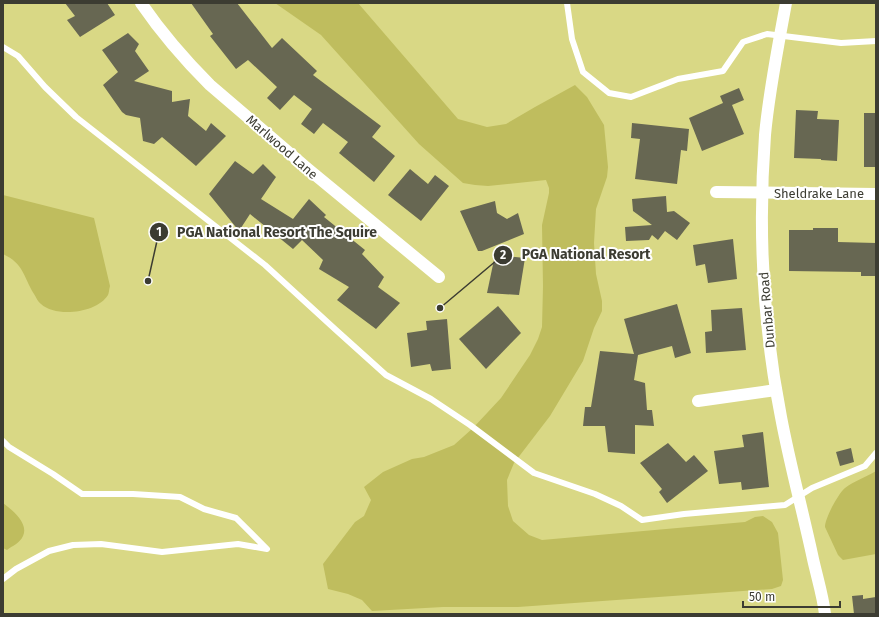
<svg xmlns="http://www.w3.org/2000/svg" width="879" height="617" font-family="'Fira Sans',sans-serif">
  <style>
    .green { fill: #d9d885 }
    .water { fill: #bfbd5e }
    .building { fill: #676752 }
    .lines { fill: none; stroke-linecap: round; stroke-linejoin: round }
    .service { stroke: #fff; stroke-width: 6 }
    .minor { stroke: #fff; stroke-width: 12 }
    .labels { text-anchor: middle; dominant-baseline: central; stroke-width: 4; stroke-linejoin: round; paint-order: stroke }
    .street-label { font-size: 13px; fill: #3c3c32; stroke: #fff }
    .leader { fill: none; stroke: #3c3c32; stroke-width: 1.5 }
    .callout-dot { fill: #3c3c32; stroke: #fff; stroke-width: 1.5 }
    .mark-label { font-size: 12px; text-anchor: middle; font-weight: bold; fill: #fff }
    .callout-label { font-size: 14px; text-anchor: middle; font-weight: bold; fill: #3c3c32; stroke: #fff; stroke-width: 4; stroke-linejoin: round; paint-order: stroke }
  </style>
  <rect width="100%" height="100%" fill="#f3f3dc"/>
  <rect class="green" x="3" y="3" width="873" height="611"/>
  <g class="water">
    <polygon points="275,3 358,3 458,119 487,127 506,124 535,107 575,85 587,97 604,125 608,167 607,177 596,209 594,243 596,274 602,301 602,311 594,328 583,361 550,416 514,463 507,480 508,506 513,521 529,535 542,540 745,522 755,517 763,516 772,522 778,533 783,580 781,586 772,589 518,607 443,607 372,611 362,600 348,594 328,589 323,564 355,522 364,516 371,500 364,487 383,472 412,459 424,457 454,445 473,428 501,398 530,355 538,339 542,327 543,286 542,225 549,193 549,188 546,180 488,186 475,185 463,183 419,144 321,35"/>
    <path d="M3 195 94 218 110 286C109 289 109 293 108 295 97 313 56 318 41 304 38 302 36 297 34 294 23 276 24 264 3 254Z"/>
    <path d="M876 471V554L843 560 838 555 825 527C825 518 838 494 845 488 854 481 866 477 876 471Z"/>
    <path d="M3 503C12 510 29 523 23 536 20 543 12 546 7 550L3 548Z"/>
  </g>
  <g class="building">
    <polygon points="65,3 107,3 115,15 80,37 67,20 75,16"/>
    <polygon points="191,3 237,3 272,48 282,38 317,71 313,75 381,126 372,137 395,156 374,182 339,153 348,142 323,123 314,134 301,124 312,109 294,95 280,110 267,98 277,87 248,60 236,69 210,36 213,34"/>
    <polygon points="128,33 139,44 135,51 149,71 134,81 172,91 172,102 190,99 188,116 206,131 211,123 226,136 196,166 162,137 154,144 143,141 140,118 126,115 122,112 103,85 118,72 102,50"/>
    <polygon points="739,88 744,100 732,105 744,134 702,151 689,118 723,103 720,96"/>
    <polygon points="796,110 818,111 817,119 839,120 837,161 821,160 821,159 794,158"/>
    <rect x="864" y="113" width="12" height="54"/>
    <polygon points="632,123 689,129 687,151 681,150 677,184 635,179 640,139 631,138"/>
    <polygon points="235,161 253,174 263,164 276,177 261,199 293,219 309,199 326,215 324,217 365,250 362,254 384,277 378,287 400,303 376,329 337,300 349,287 319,269 323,260 302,240 293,249 250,214 239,231 209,194"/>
    <polygon points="410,169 428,184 435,175 449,186 421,221 388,195"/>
    <polygon points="666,196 667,212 674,211 690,223 677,240 665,231 658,240 652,235 649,240 626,241 625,227 652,225 633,211 632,199"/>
    <polygon points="495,201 497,213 507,219 518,213 524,234 482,251 478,251 460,211"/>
    <polygon points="813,228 838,228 838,242 876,243 876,276 861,276 861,272 789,271 789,230 813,230"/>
    <polygon points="733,239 737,279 708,283 705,264 696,266 693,245"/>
    <polygon points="495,255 525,258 519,295 487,293"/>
    <polygon points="677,304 691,353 675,358 672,346 638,355 634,380 645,383 647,410 652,410 654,426 635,425 635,454 608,452 605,426 583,426 585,407 591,407 600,351 634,354 624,319"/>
    <polygon points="498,306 521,333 486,369 459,339"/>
    <polygon points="742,308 746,350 706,353 705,332 712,331 711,310"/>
    <polygon points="447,319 451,369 432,371 430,364 411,367 407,333 427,330 426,321"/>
    <polygon points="763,432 769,487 742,490 741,482 719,484 714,451 744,447 742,435"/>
    <polygon points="668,443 686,462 694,455 708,471 667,503 659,492 662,489 640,463"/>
    <polygon points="851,448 854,462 840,466 836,452"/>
    <polygon points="863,595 863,599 876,597 876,614 854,614 852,596"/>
  </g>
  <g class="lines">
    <g class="service">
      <polyline points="567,3 572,39 583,72 609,93 631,97 678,79 723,71 743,42 767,34 841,43 876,41"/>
      <polyline points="3,47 18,56 45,87 76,117 265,265 336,330 386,375 431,399 470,425 534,473 595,494 621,506 642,520 684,514 785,505 812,488 865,466 876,453"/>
      <polyline points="3,441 9,447 53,474 82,494 133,494 180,497 204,509 236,518 267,549 238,544 162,552 101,544 73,545 49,551 16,569 3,579"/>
    </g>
    <g class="minor">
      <path d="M141 3C161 32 185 60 210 85L308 169 439 277"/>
      <path d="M786 3C778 47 769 91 765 135 758 229 763 325 781 417 790 465 803 512 813 559 817 577 823 596 825 614"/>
      <polyline points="716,192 876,194"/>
      <polyline points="698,401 776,390"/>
    </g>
  </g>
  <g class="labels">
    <g class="street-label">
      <text transform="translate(282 147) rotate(41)">Marlwood Lane</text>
      <text x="819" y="193">Sheldrake Lane</text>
      <text transform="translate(767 310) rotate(-95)">Dunbar Road</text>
    </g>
  </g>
  <path class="leader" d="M148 281L159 232M440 308L503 255"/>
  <g class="callout-dot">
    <circle cx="148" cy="281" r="4"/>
    <circle cx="440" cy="308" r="4"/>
    <circle cx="159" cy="232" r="10"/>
    <circle cx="503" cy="255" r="10"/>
  </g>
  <g class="mark-label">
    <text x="159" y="236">1</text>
    <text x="503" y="259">2</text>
  </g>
  <g class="callout-label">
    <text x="277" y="237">PGA National Resort The Squire</text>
    <text x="586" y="259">PGA National Resort</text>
  </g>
  <rect width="879" height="617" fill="none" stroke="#3c3c32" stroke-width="8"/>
  <path d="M743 601v6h97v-6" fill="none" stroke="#3c3c32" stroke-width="2"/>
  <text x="749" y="601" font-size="12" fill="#3c3c32" stroke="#ffffff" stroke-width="3" paint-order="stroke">50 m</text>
</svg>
